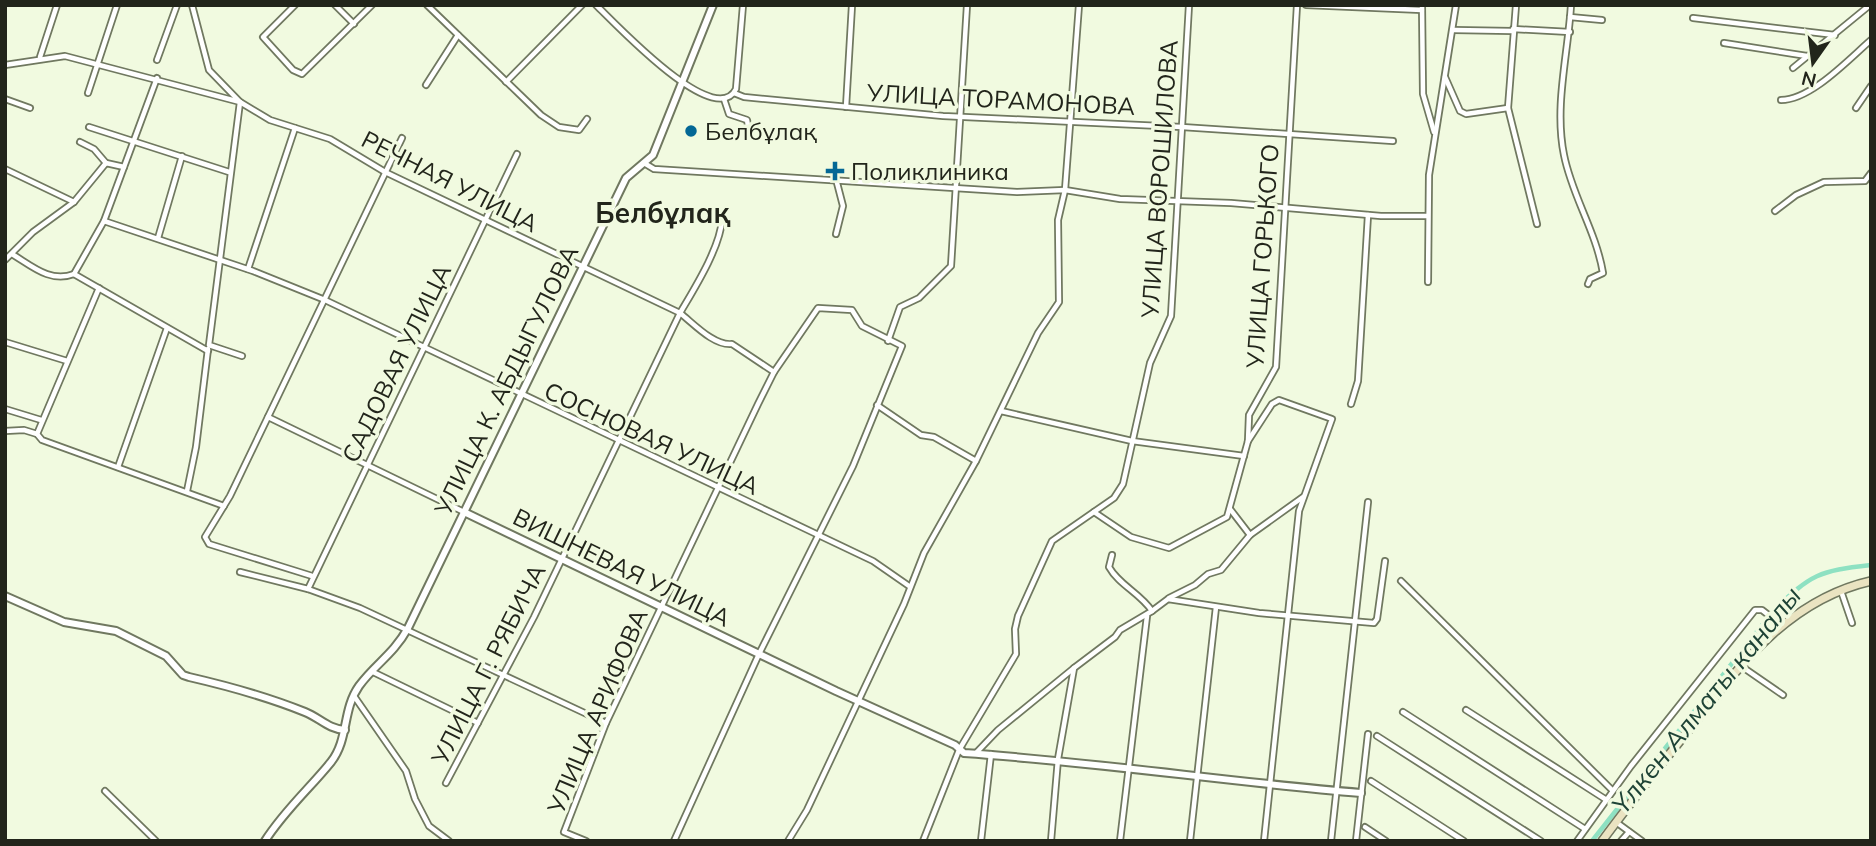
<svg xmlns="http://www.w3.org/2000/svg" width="1876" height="846" font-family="Mulish,sans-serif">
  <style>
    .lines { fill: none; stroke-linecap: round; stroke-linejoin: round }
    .canal { stroke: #8ee1c2; stroke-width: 4.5 }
    .minor-casing { stroke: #707860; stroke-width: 8 }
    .tertiary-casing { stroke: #707860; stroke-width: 10 }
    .secondary-casing { stroke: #707860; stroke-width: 10 }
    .minor { stroke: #fff; stroke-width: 4.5 }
    .tertiary { stroke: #fff; stroke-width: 6 }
    .secondary { stroke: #eae3c1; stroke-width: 7 }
    .poi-dot { fill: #036795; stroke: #f1fae0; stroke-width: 2.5 }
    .labels { text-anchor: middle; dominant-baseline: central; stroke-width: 7; stroke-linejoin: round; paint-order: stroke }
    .street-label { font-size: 24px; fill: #22251b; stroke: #f1fae0 }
    .poi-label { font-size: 24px; fill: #22251b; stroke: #f1fae0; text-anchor: start }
    .water-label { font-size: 26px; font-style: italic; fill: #1e4336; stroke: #f1fae0 }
    .quarter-label { font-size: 28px; font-weight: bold; fill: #22251b; stroke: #f1fae0 }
  </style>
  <rect width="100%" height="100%" fill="#f1fae0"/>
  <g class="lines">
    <path class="canal" d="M1592 841 1774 610C1812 574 1818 571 1871 565"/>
    <g class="minor-casing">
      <g id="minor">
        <path d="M192 5 209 70 240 102 270 120 330 139 385 172 680 313C694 324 714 346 732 344L774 372"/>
        <polyline points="295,5 263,37 293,70 302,74 372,5"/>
        <polyline points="335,5 354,24"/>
        <polyline points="427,5 541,115 559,127 579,130 587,119"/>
        <path d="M596 5C614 22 715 131 736 89L743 5"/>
        <polyline points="1306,5 1422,10"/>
        <polyline points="1422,5 1423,94 1434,132"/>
        <polyline points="1516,5 1508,108 1537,224"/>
        <path d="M1571 5C1568 55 1554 106 1564 155 1572 196 1596 231 1603 273L1590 279 1588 284"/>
        <polyline points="1570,17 1602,20"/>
        <polyline points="1693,18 1835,35"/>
        <polyline points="1513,29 1570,32"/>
        <polyline points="1454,30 1512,31"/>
        <polyline points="1724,43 1807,56"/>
        <polyline points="40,57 57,5"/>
        <polyline points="157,60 177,5"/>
        <polyline points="5,65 65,56 240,102 209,345 242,356"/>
        <polyline points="1793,68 1870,5"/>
        <polyline points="1445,77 1460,111 1466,114 1508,108"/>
        <polyline points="506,82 582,5"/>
        <polyline points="426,85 458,35"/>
        <polyline points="88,93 117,5"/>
        <polyline points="734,93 744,97 943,116 1182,127 1393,141"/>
        <polyline points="5,99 30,108"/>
        <polyline points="724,99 729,114 747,120 749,131"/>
        <path d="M1781 100C1811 100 1849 59 1871 40"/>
        <polyline points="846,107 852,5"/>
        <polyline points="1856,108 1871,86"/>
        <polyline points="89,127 229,172"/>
        <polyline points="80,142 94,149 106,163"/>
        <polyline points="644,163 654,169 1017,192 1065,190 1120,199 1231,203 1381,216 1427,216"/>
        <polyline points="5,169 74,202"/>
        <polyline points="836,179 843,206 836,234"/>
        <polyline points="1775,211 1796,195 1824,182 1865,181 1871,173"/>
        <polyline points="104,221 253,271 325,300 873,561 909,586"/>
        <polyline points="158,238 182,156"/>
        <path d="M12 254C32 266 50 283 74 274L104 221 157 78"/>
        <polyline points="5,260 33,232 74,202 106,163 124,167"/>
        <polyline points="248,269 295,128"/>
        <polyline points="74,274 208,351"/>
        <polyline points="1428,282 1429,175 1456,5"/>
        <polyline points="99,288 37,434 42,440 224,506"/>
        <polyline points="888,341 900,307 919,298 951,266 967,5"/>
        <polyline points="5,342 67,361"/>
        <polyline points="1351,404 1358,381 1368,215"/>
        <polyline points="877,405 921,435 934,437 976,461"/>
        <polyline points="5,409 41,420"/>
        <polyline points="1001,411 1132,441 1244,456"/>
        <polyline points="268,417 464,512"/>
        <polyline points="5,431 24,430 37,434"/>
        <polyline points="1248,441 1272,404 1279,400 1332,419 1299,511 1264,841"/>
        <polyline points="118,467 167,328"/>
        <polyline points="187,491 196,447 208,349"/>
        <polyline points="1230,509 1250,535"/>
        <polyline points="1094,512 1131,537 1169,548 1227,517 1248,441 1249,415 1276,367 1297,5"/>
        <polyline points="240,572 308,589 360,608 606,723"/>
        <polyline points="312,576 209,544 205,537 230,496 402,138"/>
        <polyline points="1401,581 1612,790"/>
        <polyline points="308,589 517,154"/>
        <polyline points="1841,591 1852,623"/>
        <polyline points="1169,598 1195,585 1208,574 1221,570 1250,535 1303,497"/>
        <polyline points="1152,611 1168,599 1259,613 1374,623 1377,619 1385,561"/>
        <polyline points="1741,666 1783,695"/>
        <polyline points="373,672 478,723"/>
        <polyline points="354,696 406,771 415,799 429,826 449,841"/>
        <polyline points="1466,710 1605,799"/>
        <polyline points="1403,712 1585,829"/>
        <polyline points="1377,736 1541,841"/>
        <polyline points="976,753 998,730 1074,668"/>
        <polyline points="1371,781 1464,841"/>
        <path d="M446 783 534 617 680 313C694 289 720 248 722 220"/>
        <polyline points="105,791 156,841"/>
        <polyline points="1616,822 1642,841"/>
        <polyline points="1365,827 1386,841"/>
        <polyline points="586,841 564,832 606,723 758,404 774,372 818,308 852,310 862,326 902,346 853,466 759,654 674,841"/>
        <polyline points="788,841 807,810 904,604 924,553 976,461 1038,333 1059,302 1058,220 1065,190 1079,5"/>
        <polyline points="923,841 959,750 1016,654 1015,629 1018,616 1052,541 1114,498 1123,484 1150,363 1171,316 1189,5"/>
        <polyline points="981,841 991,754"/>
        <path d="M1051 841 1058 759 1074 668 1115 637 1120 630 1152 611C1140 593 1119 585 1109 567L1112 555"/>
        <polyline points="1120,841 1147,616"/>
        <polyline points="1190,841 1216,607"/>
        <polyline points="1331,841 1368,502"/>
        <polyline points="1356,841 1368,734"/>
        <polyline points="1577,841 1631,766 1755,610 1762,610 1780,624"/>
        <polyline points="1621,841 1629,832"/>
      </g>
    </g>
    <g class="tertiary-casing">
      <g id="tertiary">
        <path d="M464 512 836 691 955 745 964 753C1097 762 1229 782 1361 793"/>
        <path d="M5 596 64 622 116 631 166 656 183 675 189 677C228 686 268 697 305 712 320 718 328 729 345 730"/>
        <path d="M265 841C283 812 310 788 331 762 349 739 342 710 359 686 375 664 393 655 408 628L626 178 653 155 713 5"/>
      </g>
    </g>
    <g class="secondary-casing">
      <path id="secondary" d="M1602 841C1630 803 1659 767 1688 731 1739 667 1787 600 1871 581"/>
    </g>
    <use href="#minor" class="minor"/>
    <use href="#tertiary" class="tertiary"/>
    <use href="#secondary" class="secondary"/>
  </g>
  <g class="poi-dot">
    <circle cx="691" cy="131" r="7"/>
    <path d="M831.5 160.5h7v7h7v7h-7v7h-7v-7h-7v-7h7z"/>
  </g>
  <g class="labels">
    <g class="street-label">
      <text transform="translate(1001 99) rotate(3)">УЛИЦА ТОРАМОНОВА</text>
      <text transform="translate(1159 179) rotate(-86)">УЛИЦА ВОРОШИЛОВА</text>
      <text transform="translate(450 181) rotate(27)">РЕЧНАЯ УЛИЦА</text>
      <text transform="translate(1262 256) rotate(-86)">УЛИЦА ГОРЬКОГО</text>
      <text transform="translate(396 363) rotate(-64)">САДОВАЯ УЛИЦА</text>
      <text transform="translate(506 380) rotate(-64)">УЛИЦА К. АБДЫГУЛОВА</text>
      <text transform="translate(652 438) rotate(25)">СОСНОВАЯ УЛИЦА</text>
      <text transform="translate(622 567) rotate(26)">ВИШНЕВАЯ УЛИЦА</text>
      <text transform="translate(488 664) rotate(-63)">УЛИЦА Г. РЯБИЧА</text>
      <text transform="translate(597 711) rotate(-67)">УЛИЦА АРИФОВА</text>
    </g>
    <g class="poi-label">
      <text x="705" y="131">Белбұлақ</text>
      <text x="851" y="171">Поликлиника</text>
    </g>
    <g class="water-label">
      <text transform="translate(1706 700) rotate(-51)">Үлкен Алматы каналы</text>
    </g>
    <g class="quarter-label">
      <text x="663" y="212">Белбұлақ</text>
    </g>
  </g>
  <rect width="1876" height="846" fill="none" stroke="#22251b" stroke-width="14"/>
  <g transform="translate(1813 63) rotate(194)" stroke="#f1fae0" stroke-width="5" paint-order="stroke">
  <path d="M0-5L12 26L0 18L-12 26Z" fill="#22251b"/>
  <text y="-10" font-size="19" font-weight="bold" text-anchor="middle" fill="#22251b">N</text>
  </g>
</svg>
